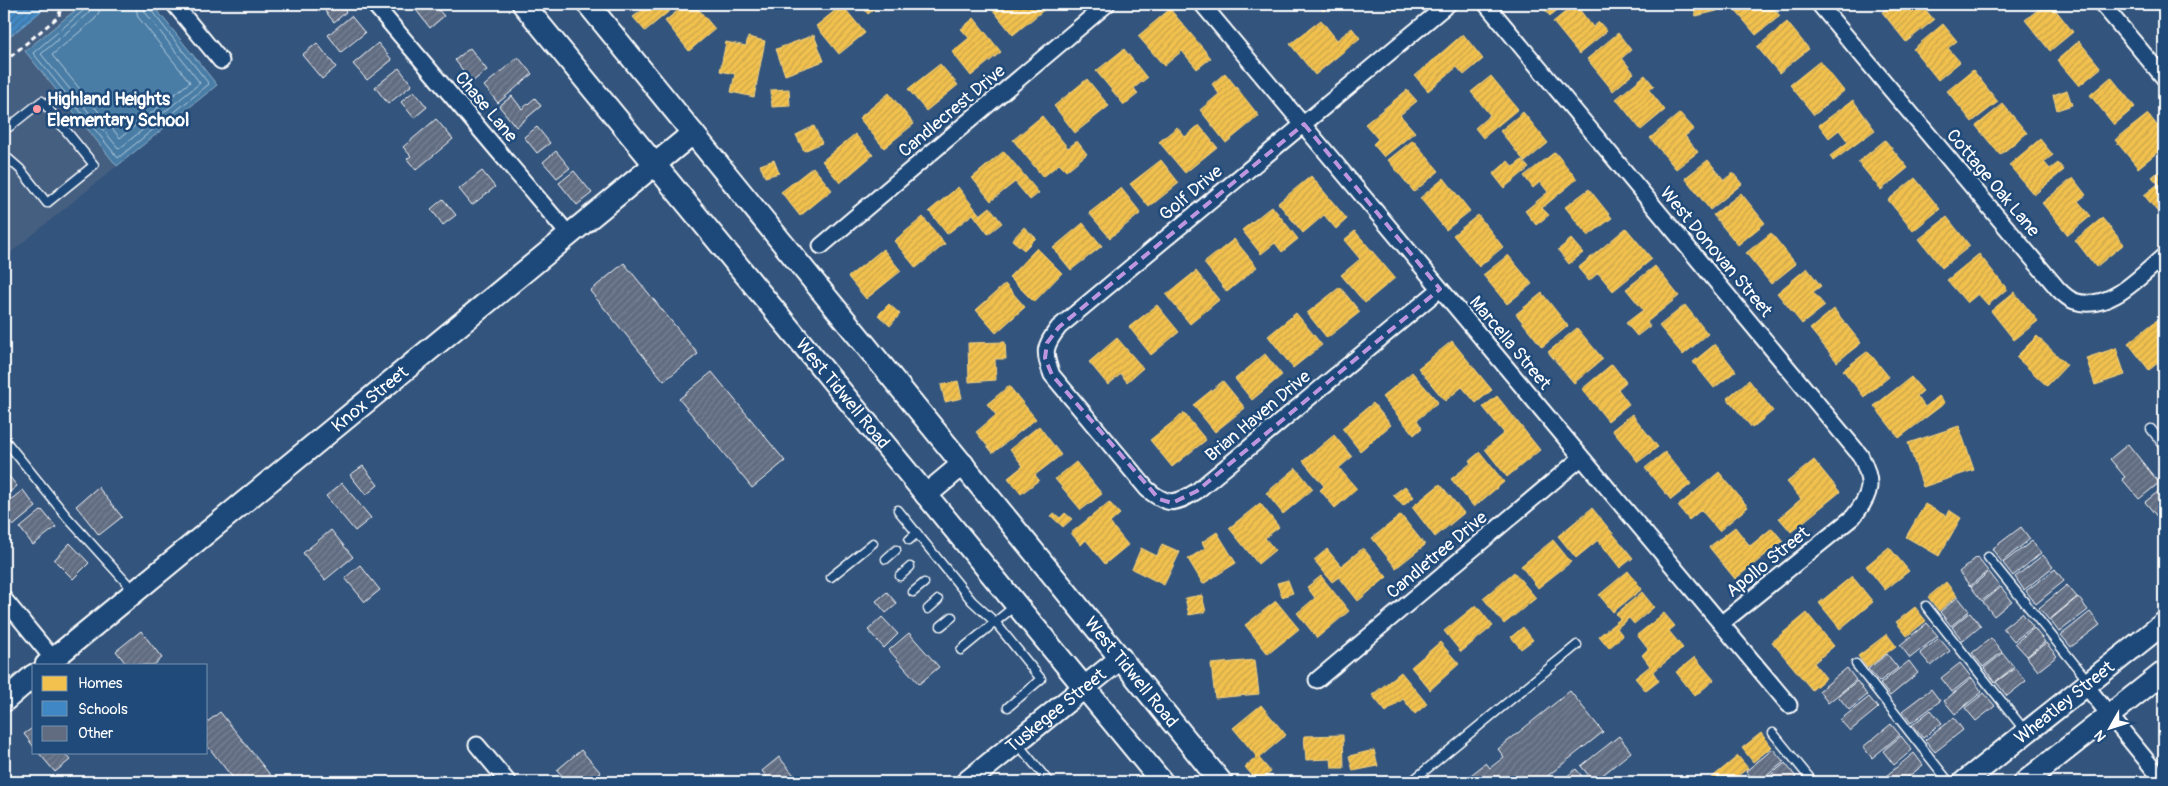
<svg xmlns="http://www.w3.org/2000/svg" width="2168" height="786" font-family="Pangolin,sans-serif">
  <style>
    .built { fill: #455e81 }
    .water { fill: #487da6; stroke: #91b1ca }
    .homes { fill: url(#homes-hatch); stroke: #f6d483 }
    .schools { fill: url(#schools-hatch); stroke: #79acd6 }
    .lines { fill: none; stroke-linecap: round; stroke-linejoin: round }
    .shore { stroke: #b6cbdb; stroke-width: 1 }
    .building { fill: url(#building-hatch); stroke: #fff }
    .lane-casing { stroke: #fff; stroke-width: 11 }
    .street-casing { stroke: #fff; stroke-width: 19 }
    .secondary-casing { stroke: #fff; stroke-width: 25 }
    .path { stroke: #fff; stroke-width: 3; stroke-dasharray: 5 4; stroke-linecap: butt }
    .lane { stroke: #1f4a7a; stroke-width: 8 }
    .street { stroke: #1f4a7a; stroke-width: 15 }
    .secondary { stroke: #1f4a7a; stroke-width: 21 }
    .marked { fill: none; stroke: #bd96df; stroke-width: 4; stroke-dasharray: 10 6; stroke-linejoin: round }
    .poi-dot { fill: #ff9aa2; stroke: #1f4a7a; stroke-width: 2 }
    .labels { text-anchor: middle; dominant-baseline: central; stroke-width: 5; stroke-linejoin: round; paint-order: stroke }
    .poi-label { font-size: 18px; font-weight: bold; fill: #fff; stroke: #1f4a7a; text-anchor: start }
    .street-label { font-size: 18px; fill: #fff; stroke: #1f4a7a }
  </style>
  <defs>
    <pattern id="homes-hatch" width="6" height="6" patternUnits="userSpaceOnUse" patternTransform="scale(1.25)"><rect width="6" height="6" fill="#f2c14e"/><path d="M-1 1l2-2M0 6l6-6M5 7l2-2" fill="none" stroke="#c8a44e"/></pattern>
    <pattern id="schools-hatch" width="6" height="6" patternUnits="userSpaceOnUse" patternTransform="scale(1.25)"><rect width="6" height="6" fill="#3f88c5"/><path d="M-1 1l2-2M0 6l6-6M5 7l2-2" fill="none" stroke="#447095"/></pattern>
    <pattern id="building-hatch" width="6" height="6" patternUnits="userSpaceOnUse" patternTransform="scale(1.25)"><rect width="6" height="6" fill="#616c81"/><path d="M-1 1l2-2M0 6l6-6M5 7l2-2" fill="none" stroke="#798294"/></pattern>
  </defs>
  <rect width="100%" height="100%" fill="#33547c"/>
  <filter id="ink" filterUnits="userSpaceOnUse"><feTurbulence type="fractalNoise" baseFrequency=".02" numOctaves="2"/><feDisplacementMap in="SourceGraphic" scale="10" xChannelSelector="R" yChannelSelector="G"/><feConvolveMatrix kernelMatrix="1 2 1 2 8 2 1 2 1" color-interpolation-filters="sRGB"/></filter>
  <g filter="url(#ink)">
    <polygon class="built" points="4,4 83,4 25,51 117,166 4,258"/>
    <polygon class="water" points="83,4 152,4 217,85 117,166 25,51"/>
    <g class="homes">
      <polygon points="643,4 678,4 645,31 633,17 646,7"/>
      <polygon points="686,4 694,4 715,29 689,51 665,21"/>
      <polygon points="860,4 881,4 868,14"/>
      <polygon points="988,4 1051,4 1013,35"/>
      <polygon points="1317,4 1332,4 1323,11"/>
      <polygon points="1387,4 1405,4 1396,11 1390,4 1388,5"/>
      <polygon points="1540,4 1565,4 1550,16"/>
      <polygon points="1575,4 1593,27 1599,22 1607,31 1579,54 1553,22"/>
      <polygon points="1693,4 1716,4 1717,11 1696,16"/>
      <polygon points="1730,4 1770,4 1780,16 1756,35"/>
      <polygon points="1893,4 1921,4 1934,20 1906,42 1882,12"/>
      <polygon points="2045,4 2051,4 2073,32 2050,51 2025,20"/>
      <polygon points="2153,4 2164,4 2164,11 2161,14"/>
      <polygon points="842,5 865,33 839,54 816,26"/>
      <polygon points="1170,9 1211,58 1197,69 1182,51 1164,66 1138,36"/>
      <polygon points="974,18 1001,52 971,76 952,52 969,38 961,29"/>
      <polygon points="1321,20 1337,40 1352,28 1360,38 1315,75 1290,44"/>
      <polygon points="1787,22 1809,49 1779,73 1757,47"/>
      <polygon points="1943,24 1957,41 1948,48 1960,62 1938,80 1913,49"/>
      <polygon points="1618,33 1631,50 1622,58 1634,73 1613,91 1587,59"/>
      <polygon points="1463,34 1483,59 1464,75 1457,67 1428,91 1415,76"/>
      <polygon points="814,35 824,61 785,75 776,49"/>
      <polygon points="748,37 765,41 754,97 731,92 735,74 720,71 726,42 746,46"/>
      <polygon points="2079,41 2101,68 2079,86 2057,60"/>
      <polygon points="1124,49 1147,78 1134,88 1138,94 1124,105 1096,71"/>
      <polygon points="1820,61 1844,91 1814,115 1790,85"/>
      <polygon points="940,64 958,85 926,111 908,89"/>
      <polygon points="1973,70 1998,102 1972,122 1947,91"/>
      <polygon points="1225,73 1259,116 1226,143 1200,110 1219,94 1212,84"/>
      <polygon points="1645,75 1654,86 1649,90 1665,110 1641,130 1616,99"/>
      <polygon points="1491,76 1518,109 1483,138 1475,128 1490,115 1471,92"/>
      <polygon points="2111,77 2135,107 2114,125 2090,95"/>
      <polygon points="1087,79 1109,106 1075,133 1054,106"/>
      <polygon points="789,89 790,106 772,107 771,90"/>
      <polygon points="1407,90 1417,101 1400,115 1415,132 1384,157 1373,144 1378,139 1365,124"/>
      <polygon points="2067,90 2072,105 2057,110 2053,95"/>
      <polygon points="889,93 914,124 884,148 859,118"/>
      <polygon points="1853,100 1875,130 1833,161 1830,156 1848,142 1839,130 1829,138 1819,125"/>
      <polygon points="2003,104 2027,133 2000,155 1976,126"/>
      <polygon points="1523,112 1548,143 1525,162 1500,131"/>
      <polygon points="1680,113 1694,129 1685,136 1698,152 1676,169 1650,138"/>
      <polygon points="2148,114 2164,134 2164,147 2138,168 2115,140"/>
      <polygon points="1042,116 1068,148 1077,141 1087,154 1066,171 1059,164 1043,177 1013,140"/>
      <polygon points="1199,125 1217,147 1185,173 1159,142 1177,127 1185,137"/>
      <polygon points="814,126 822,143 804,151 796,135"/>
      <polygon points="855,134 873,155 840,183 822,161"/>
      <polygon points="2040,139 2053,155 2044,162 2050,169 2058,163 2064,170 2034,195 2009,165"/>
      <polygon points="1413,140 1439,171 1414,192 1388,160"/>
      <polygon points="1885,140 1908,168 1881,190 1858,162"/>
      <polygon points="1004,151 1039,193 1030,200 1015,182 991,201 972,178"/>
      <polygon points="1555,152 1577,179 1542,208 1549,215 1536,225 1525,211 1548,192 1540,182 1533,188 1524,176"/>
      <polygon points="774,160 779,173 765,177 760,165"/>
      <polygon points="1161,160 1179,183 1149,207 1130,184"/>
      <polygon points="1522,160 1529,168 1504,188 1493,174 1508,161 1513,167"/>
      <polygon points="1708,160 1724,180 1733,173 1742,184 1710,210 1685,178"/>
      <polygon points="813,167 832,190 800,216 781,192"/>
      <polygon points="2164,167 2164,220 2144,195 2158,184 2152,177"/>
      <polygon points="1311,176 1347,219 1336,229 1324,215 1303,233 1278,203"/>
      <polygon points="1444,178 1470,211 1446,230 1420,198"/>
      <polygon points="1915,178 1940,209 1913,231 1888,200"/>
      <polygon points="2073,178 2086,195 2078,201 2091,216 2068,235 2042,203"/>
      <polygon points="958,187 980,215 990,207 1002,223 988,234 973,214 947,234 929,211"/>
      <polygon points="1121,188 1141,213 1110,238 1089,213"/>
      <polygon points="1589,189 1612,218 1588,236 1565,207"/>
      <polygon points="1741,193 1765,223 1738,245 1713,215"/>
      <polygon points="1272,206 1298,239 1282,252 1275,243 1261,254 1242,230"/>
      <polygon points="1478,215 1503,247 1479,267 1453,235"/>
      <polygon points="923,217 945,244 916,268 894,241"/>
      <polygon points="1947,217 1970,246 1942,268 1919,239"/>
      <polygon points="2102,218 2124,244 2096,267 2075,240"/>
      <polygon points="1083,223 1102,246 1071,270 1053,248"/>
      <polygon points="1024,227 1036,238 1024,250 1012,240"/>
      <polygon points="1626,228 1652,259 1613,291 1598,273 1589,281 1578,268"/>
      <polygon points="1355,231 1395,278 1365,303 1341,275 1360,259 1344,240"/>
      <polygon points="1771,233 1796,264 1771,284 1746,253"/>
      <polygon points="1234,239 1257,267 1227,292 1204,263"/>
      <polygon points="1571,239 1583,253 1569,264 1558,250"/>
      <polygon points="1037,248 1062,273 1034,302 1009,277"/>
      <polygon points="883,249 901,271 866,299 848,277"/>
      <polygon points="1979,254 2007,289 1988,305 1978,294 1967,303 1947,280"/>
      <polygon points="1508,255 1532,284 1507,304 1483,275"/>
      <polygon points="1655,266 1679,296 1647,322 1650,326 1637,336 1626,323 1643,310 1626,289"/>
      <polygon points="1807,268 1821,286 1813,292 1825,306 1802,324 1777,293"/>
      <polygon points="1196,271 1219,300 1190,324 1166,295"/>
      <polygon points="1005,284 1025,307 996,333 976,310"/>
      <polygon points="1340,287 1360,312 1327,338 1307,313"/>
      <polygon points="2014,292 2038,321 2014,340 1991,311"/>
      <polygon points="1542,293 1568,326 1542,347 1516,314"/>
      <polygon points="889,304 900,314 890,326 878,315"/>
      <polygon points="1157,305 1179,332 1151,355 1129,327"/>
      <polygon points="1685,305 1708,334 1683,355 1659,326"/>
      <polygon points="1834,309 1861,343 1837,362 1810,329"/>
      <polygon points="1296,313 1322,345 1293,368 1268,336"/>
      <polygon points="2157,320 2164,329 2164,358 2149,370 2128,343"/>
      <polygon points="1577,328 1603,359 1574,383 1548,352"/>
      <polygon points="2037,336 2067,365 2047,386 2016,357"/>
      <polygon points="1117,338 1143,368 1127,382 1121,374 1108,385 1089,362"/>
      <polygon points="1452,341 1492,390 1476,403 1462,387 1445,401 1418,368"/>
      <polygon points="1005,342 1006,359 995,359 996,380 969,382 968,343"/>
      <polygon points="1715,344 1736,371 1714,388 1693,362"/>
      <polygon points="2116,348 2125,375 2095,385 2086,358"/>
      <polygon points="1868,351 1889,377 1864,397 1843,370"/>
      <polygon points="1265,354 1282,375 1252,400 1235,379"/>
      <polygon points="1612,364 1626,382 1618,389 1629,404 1608,421 1582,389"/>
      <polygon points="1412,372 1438,402 1417,420 1422,428 1414,435 1382,397"/>
      <polygon points="1911,377 1923,391 1917,396 1925,407 1939,396 1945,403 1899,438 1874,406"/>
      <polygon points="1749,380 1773,411 1752,428 1727,398"/>
      <polygon points="958,381 962,398 945,402 941,385"/>
      <polygon points="1223,381 1245,408 1215,432 1193,405"/>
      <polygon points="1009,386 1036,419 993,453 976,432 996,415 987,404"/>
      <polygon points="1497,396 1540,450 1507,477 1485,449 1504,433 1483,407"/>
      <polygon points="1373,403 1391,425 1360,451 1342,428"/>
      <polygon points="1184,413 1206,440 1172,467 1150,440"/>
      <polygon points="1632,414 1658,447 1638,462 1612,430"/>
      <polygon points="1039,426 1061,455 1035,475 1039,480 1021,494 1008,478 1023,466 1010,449"/>
      <polygon points="1959,426 1974,470 1923,487 1908,443"/>
      <polygon points="1334,435 1352,457 1339,468 1357,489 1335,508 1320,490 1324,486 1303,461"/>
      <polygon points="1480,452 1504,482 1474,507 1451,479 1471,463 1469,461"/>
      <polygon points="1665,452 1691,484 1671,500 1645,468"/>
      <polygon points="1814,460 1840,492 1791,532 1779,518 1801,499 1787,482"/>
      <polygon points="1076,462 1102,494 1081,510 1055,479"/>
      <polygon points="1296,468 1313,489 1283,514 1266,493"/>
      <polygon points="1719,472 1748,507 1719,531 1701,510 1689,520 1678,506"/>
      <polygon points="1440,484 1464,513 1435,537 1412,507"/>
      <polygon points="1405,486 1414,497 1403,506 1393,495"/>
      <polygon points="1109,502 1120,514 1110,523 1128,545 1105,564 1086,540 1081,545 1071,533"/>
      <polygon points="1260,503 1279,527 1265,538 1275,550 1258,564 1229,528"/>
      <polygon points="1925,504 1946,516 1949,510 1961,518 1939,556 1906,537"/>
      <polygon points="1592,508 1633,558 1620,568 1598,540 1576,558 1558,536"/>
      <polygon points="1054,513 1060,518 1065,513 1072,519 1063,527 1051,516"/>
      <polygon points="1401,515 1425,545 1396,568 1372,538"/>
      <polygon points="1735,527 1750,546 1772,528 1783,541 1735,579 1709,547"/>
      <polygon points="1217,532 1236,563 1203,584 1188,559 1205,548 1202,542"/>
      <polygon points="1553,540 1571,562 1538,588 1521,566"/>
      <polygon points="1162,544 1180,552 1164,585 1132,569 1141,548 1157,556"/>
      <polygon points="1889,547 1909,571 1885,590 1866,566"/>
      <polygon points="1363,548 1387,577 1358,601 1339,577 1332,582 1314,560 1327,549 1341,566"/>
      <polygon points="1628,571 1642,589 1613,612 1599,595"/>
      <polygon points="1514,572 1536,598 1504,624 1483,598"/>
      <polygon points="1321,576 1349,611 1317,638 1297,613 1315,598 1307,587"/>
      <polygon points="1852,576 1873,602 1840,629 1819,603"/>
      <polygon points="1288,580 1293,593 1282,597 1277,583"/>
      <polygon points="1946,582 1957,596 1939,611 1928,597"/>
      <polygon points="1642,592 1654,607 1634,624 1629,618 1617,628 1623,636 1609,648 1599,636 1620,619 1616,614"/>
      <polygon points="1202,595 1206,612 1189,615 1185,598"/>
      <polygon points="1276,601 1299,629 1268,654 1245,625"/>
      <polygon points="1476,605 1493,626 1461,652 1444,631"/>
      <polygon points="1915,607 1926,621 1907,636 1896,622"/>
      <polygon points="1664,613 1675,626 1669,631 1683,648 1653,672 1659,681 1646,691 1635,678 1650,666 1642,655 1648,649 1637,635"/>
      <polygon points="1807,613 1834,646 1814,663 1826,678 1812,690 1772,642"/>
      <polygon points="1523,627 1533,640 1521,649 1511,637"/>
      <polygon points="1887,634 1896,646 1867,668 1858,656"/>
      <polygon points="1440,642 1459,664 1430,690 1411,667"/>
      <polygon points="1695,657 1714,680 1695,696 1676,672"/>
      <polygon points="1255,660 1259,694 1215,698 1211,664"/>
      <polygon points="1401,672 1427,704 1415,714 1403,699 1386,712 1372,695"/>
      <polygon points="1261,705 1286,735 1259,758 1271,772 1258,782 1245,767 1257,757 1233,728"/>
      <polygon points="1761,733 1772,747 1753,762 1742,748"/>
      <polygon points="1343,735 1344,768 1332,768 1331,759 1306,760 1304,736"/>
      <polygon points="1374,750 1378,766 1353,771 1349,756"/>
      <polygon points="1738,756 1748,768 1730,782 1713,782 1710,779"/>
    </g>
    <polygon class="schools" points="4,4 50,4 4,41"/>
    <g class="lines">
      <g class="shore">
        <polyline points="86,4 84,10 33,53 118,158 209,84 150,9 149,4"/>
        <polyline points="92,4 88,14 41,54 119,149 200,83 145,12 142,4"/>
        <polyline points="100,4 99,12 95,19 52,55 120,138 190,82 138,17 135,4"/>
      </g>
    </g>
    <g class="building">
      <polygon points="324,4 339,4 346,12 334,22 321,6"/>
      <polygon points="416,4 433,4 444,16 430,28 413,6"/>
      <polygon points="351,16 365,33 341,52 328,35"/>
      <polygon points="317,43 336,67 322,79 302,55"/>
      <polygon points="378,43 392,60 367,80 353,64"/>
      <polygon points="470,48 487,70 472,82 455,60"/>
      <polygon points="518,57 532,74 498,103 484,86"/>
      <polygon points="399,68 412,85 388,104 375,87"/>
      <polygon points="414,91 427,107 414,118 401,102"/>
      <polygon points="512,96 522,109 535,98 541,106 516,127 499,106"/>
      <polygon points="436,119 453,139 416,170 407,159 411,156 403,147"/>
      <polygon points="537,127 550,143 537,153 524,137"/>
      <polygon points="556,151 570,168 557,178 543,162"/>
      <polygon points="482,171 495,187 472,205 459,189"/>
      <polygon points="574,171 592,193 577,205 559,183"/>
      <polygon points="443,199 456,215 443,225 431,209"/>
      <polygon points="624,263 698,354 664,381 590,291"/>
      <polygon points="712,372 785,461 752,488 679,399"/>
      <polygon points="2128,444 2159,483 2139,499 2122,479 2125,477 2110,459"/>
      <polygon points="363,466 378,485 366,495 350,475"/>
      <polygon points="4,470 17,486 4,497"/>
      <polygon points="342,483 371,518 355,531 326,496"/>
      <polygon points="98,487 122,517 99,535 76,506"/>
      <polygon points="2164,487 2164,525 2145,502"/>
      <polygon points="23,490 36,507 13,526 4,514 4,505"/>
      <polygon points="42,510 56,527 33,545 20,528"/>
      <polygon points="2021,527 2030,539 2002,562 1992,549"/>
      <polygon points="331,530 353,557 325,580 303,553"/>
      <polygon points="2032,541 2041,553 2013,576 2003,563"/>
      <polygon points="70,543 89,563 73,579 54,560"/>
      <polygon points="2043,555 2053,567 2024,590 2015,577"/>
      <polygon points="1977,557 1988,571 1970,586 1959,572"/>
      <polygon points="360,565 380,590 365,602 345,578"/>
      <polygon points="2055,569 2064,581 2036,604 2026,591"/>
      <polygon points="1989,572 2000,586 1982,601 1971,587"/>
      <polygon points="2067,585 2077,597 2049,620 2039,608"/>
      <polygon points="2001,587 2012,601 1994,616 1983,602"/>
      <polygon points="887,592 897,604 886,613 876,601"/>
      <polygon points="1958,597 1969,611 1951,626 1940,612"/>
      <polygon points="2078,597 2088,610 2059,632 2050,620"/>
      <polygon points="1970,612 1981,626 1963,641 1952,627"/>
      <polygon points="2090,612 2100,625 2071,647 2061,635"/>
      <polygon points="2022,613 2033,627 2014,641 2003,628"/>
      <polygon points="882,617 898,634 884,648 868,630"/>
      <polygon points="1927,623 1938,636 1910,658 1900,645"/>
      <polygon points="2034,628 2045,642 2027,656 2015,643"/>
      <polygon points="141,631 162,658 154,665 127,665 116,651"/>
      <polygon points="909,633 939,667 919,684 889,650"/>
      <polygon points="1939,638 1950,651 1931,666 1920,653"/>
      <polygon points="1991,638 2002,652 1983,667 1972,653"/>
      <polygon points="2046,643 2057,656 2038,671 2027,657"/>
      <polygon points="2003,653 2014,667 1995,682 1984,668"/>
      <polygon points="1887,654 1898,668 1879,682 1868,669"/>
      <polygon points="1909,661 1918,673 1890,696 1880,684"/>
      <polygon points="1960,663 1971,677 1952,692 1941,678"/>
      <polygon points="1847,668 1856,680 1828,703 1819,691"/>
      <polygon points="2015,668 2026,681 2007,696 1996,682"/>
      <polygon points="1972,678 1982,692 1955,714 1944,701"/>
      <polygon points="1857,681 1867,695 1849,710 1838,696"/>
      <polygon points="1931,689 1940,701 1911,723 1902,711"/>
      <polygon points="1570,691 1603,732 1540,782 1502,782 1498,778 1493,782 1462,782 1486,763 1490,768 1504,757 1498,749"/>
      <polygon points="1984,693 1995,706 1976,721 1965,708"/>
      <polygon points="1869,697 1878,708 1850,731 1840,720"/>
      <polygon points="1931,710 1942,723 1923,738 1912,725"/>
      <polygon points="220,712 271,776 263,782 236,782 206,744 206,723"/>
      <polygon points="1954,718 1963,730 1935,752 1925,740"/>
      <polygon points="1891,724 1900,735 1872,758 1863,747"/>
      <polygon points="34,727 34,747 24,734"/>
      <polygon points="1619,736 1631,752 1594,782 1581,766"/>
      <polygon points="1901,736 1912,750 1894,765 1883,751"/>
      <polygon points="1773,749 1784,762 1759,782 1755,782 1746,771"/>
      <polygon points="581,750 601,773 590,782 564,782 566,780 557,770"/>
      <polygon points="38,752 63,752 70,760 55,772"/>
      <polygon points="1914,753 1923,765 1902,782 1891,782 1886,776"/>
      <polygon points="779,757 799,781 798,782 769,782 770,781 762,771"/>
      <polygon points="1785,763 1796,777 1790,782 1769,782 1766,779"/>
      <polygon points="1576,769 1587,782 1560,782"/>
    </g>
    <g class="lines">
      <g class="lane-casing">
        <g id="lane">
          <polyline points="4,155 20,169 47,203 94,165 42,101 9,127"/>
          <polyline points="2151,429 2164,446"/>
          <polyline points="4,439 67,517 134,591"/>
          <polyline points="898,510 972,601 995,622 1041,679 1008,707"/>
          <polyline points="909,540 917,533"/>
          <polyline points="1988,557 2089,682"/>
          <polyline points="886,559 896,550"/>
          <polyline points="900,576 910,567"/>
          <polyline points="831,577 873,543"/>
          <polyline points="913,592 924,583"/>
          <polyline points="1926,606 2026,732"/>
          <polyline points="928,609 938,600"/>
          <polyline points="941,626 952,617"/>
          <polyline points="961,650 1016,605"/>
          <polyline points="1856,664 1949,782"/>
          <polyline points="1773,733 1813,782"/>
          <polyline points="1017,743 1049,782"/>
          <polyline points="1411,782 1577,645"/>
        </g>
      </g>
      <g class="street-casing">
        <g id="street">
          <polyline points="174,4 221,61"/>
          <polyline points="374,4 569,235"/>
          <polyline points="1202,4 1789,705"/>
          <path d="M1486 4 1860 455C1874 482 1872 494 1853 517L1722 623"/>
          <path d="M1819 4 2058 289C2062 293 2068 299 2074 301 2109 313 2140 276 2164 256"/>
          <polyline points="2102,4 2164,78"/>
          <polyline points="821,246 1107,4"/>
          <path d="M1440 289 1197 491C1175 505 1167 506 1147 489L1052 375C1043 352 1044 346 1059 327L1448 4"/>
          <polyline points="4,599 53,659"/>
          <polyline points="1317,680 1581,458"/>
          <polyline points="2086,686 2164,782"/>
          <polyline points="477,745 508,782"/>
        </g>
      </g>
      <g class="secondary-casing">
        <g id="secondary">
          <path id="s1" d="M523 4 1162 782"/>
          <path id="s2" d="M588 4 1221 782"/>
          <polyline points="926,495 963,464"/>
          <path id="s3" d="M46 665 693 133"/>
          <polyline points="4,701 34,675"/>
          <path id="s4" d="M967 782 1121 658"/>
          <path id="s5" d="M1964 782 2164 623"/>
          <polyline points="2025,782 2164,672"/>
        </g>
      </g>
      <polyline class="path" points="4,62 59,16 61,6 60,4"/>
      <use href="#lane" class="lane"/>
      <use href="#street" class="street"/>
      <use href="#secondary" class="secondary"/>
    </g>
  </g>
  <path class="marked" d="M1304 124 1440 289 1197 491 1172 503 1159 499 1052 375 1045 358 1047 343 1059 327Z"/>
  <circle class="poi-dot" cx="37" cy="109" r="5"/>
  <g class="labels">
    <g class="poi-label">
      <text x="47" y="99">Highland Heights<tspan x="47" dy="21">Elementary School</tspan></text>
    </g>
    <g class="street-label">
      <text transform="translate(486 107) rotate(50)">Chase Lane</text>
      <text transform="translate(952 111) rotate(-40)">Candlecrest Drive</text>
      <text transform="translate(1993 183) rotate(50)">Cottage Oak Lane</text>
      <text transform="translate(1191 193) rotate(-40)">Golf Drive</text>
      <text transform="translate(1716 252) rotate(50)">West Donovan Street</text>
      <text transform="translate(1510 343) rotate(50)">Marcella Street</text>
      <text stroke="none"><textPath href="#s1" startOffset="504">West Tidwell Road</textPath></text>
      <text stroke="none"><textPath href="#s3" startOffset="419">Knox Street</textPath></text>
      <text transform="translate(1258 416) rotate(-40)">Brian Haven Drive</text>
      <text transform="translate(1437 555) rotate(-40)">Candletree Drive</text>
      <text transform="translate(1768 562) rotate(-39)">Apollo Street</text>
      <text stroke="none"><textPath href="#s2" startOffset="861">West Tidwell Road</textPath></text>
      <text stroke="none"><textPath href="#s5" startOffset="128">Wheatley Street</textPath></text>
      <text stroke="none"><textPath href="#s4" startOffset="114">Tuskegee Street</textPath></text>
    </g>
  </g>
  <rect width="2168" height="786" fill="none" stroke="#1f4a7a" stroke-width="20"/>
  <rect x="10" y="10" width="2148" height="766" fill="none" stroke="#fff" stroke-width="2" filter="url(#ink)"/>
  <rect x="32" y="664" width="175" height="90" fill="#1f4a7a" stroke="#7992af"/>
  <rect x="42" y="676" width="25" height="15" fill="#f2c14e" stroke="#7992af"/>
  <text x="78" y="688" font-size="15" fill="#ffffff">Homes</text>
  <rect x="42" y="701" width="25" height="15" fill="#3f88c5" stroke="#7992af"/>
  <text x="78" y="714" font-size="15" fill="#ffffff">Schools</text>
  <rect x="42" y="726" width="25" height="15" fill="#616c81" stroke="#7992af"/>
  <text x="78" y="738" font-size="15" fill="#ffffff">Other</text>
  <g transform="translate(2110 728) rotate(231)" stroke="#1f4a7a" stroke-width="4" paint-order="stroke">
  <path d="M0-4L9 19L0 12L-9 19Z" fill="#ffffff"/>
  <text y="-8" font-size="14" font-weight="bold" text-anchor="middle" fill="#ffffff">N</text>
  </g>
</svg>
